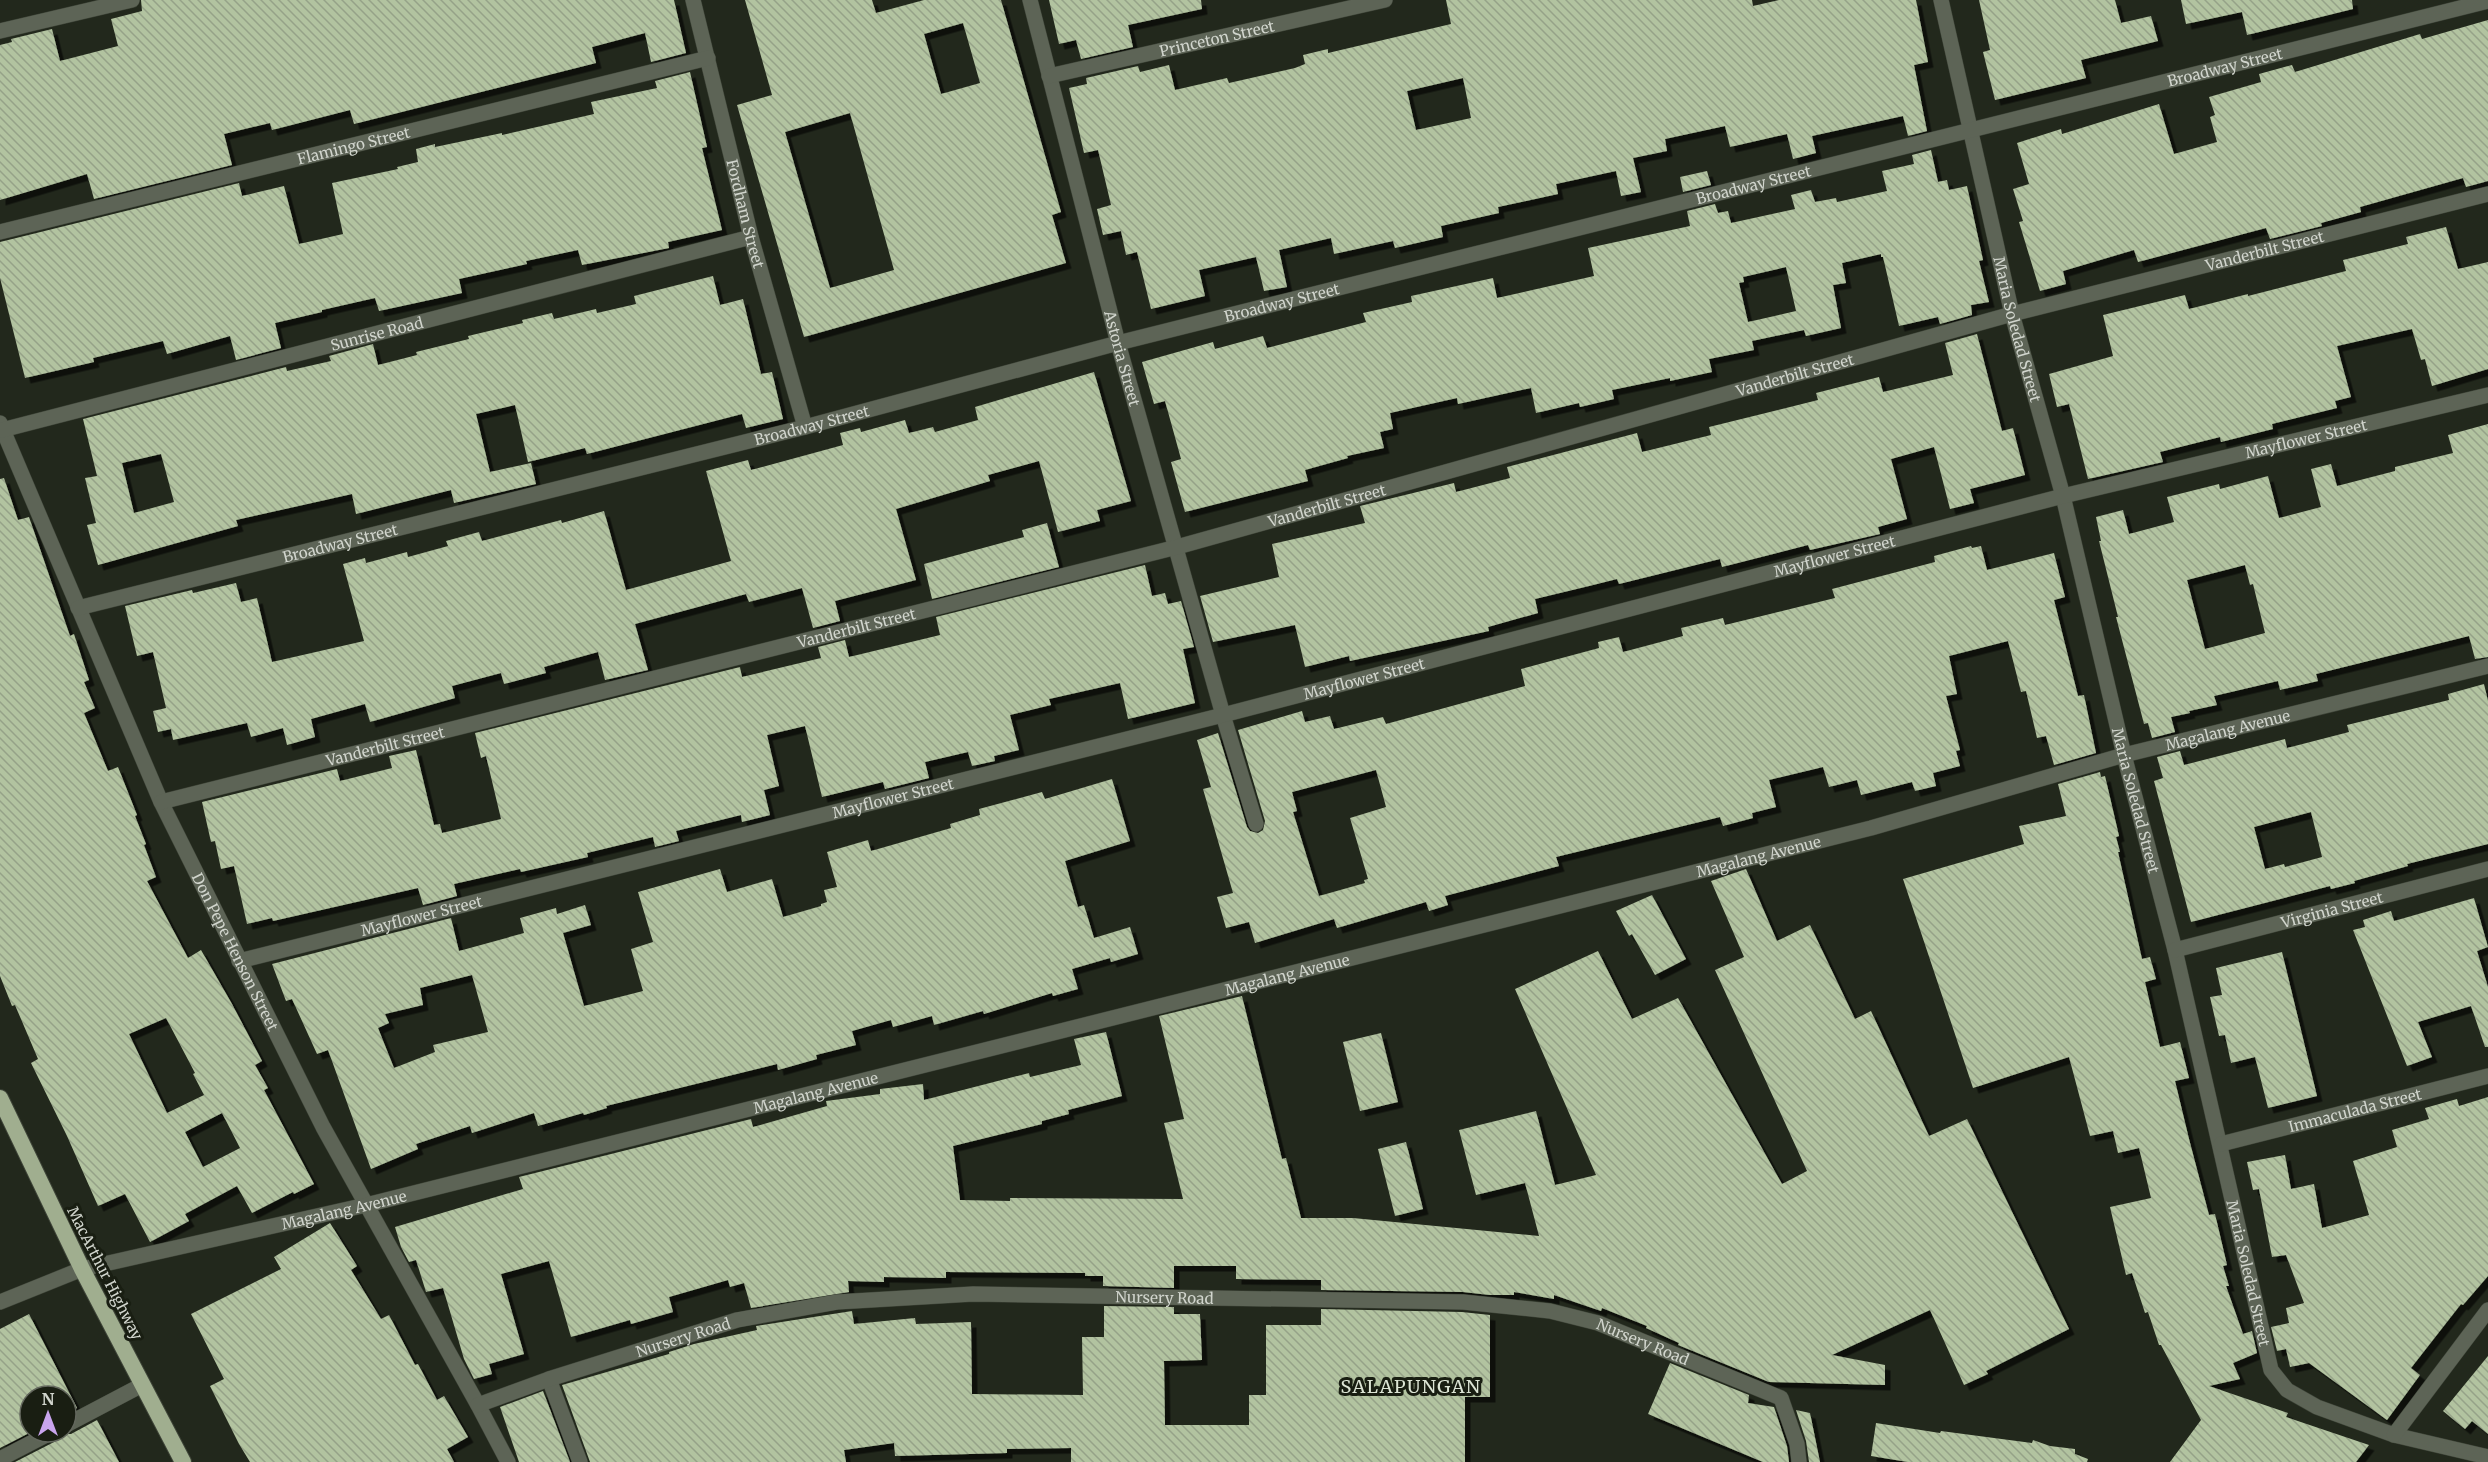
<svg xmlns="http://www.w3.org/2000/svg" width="2488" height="1462" font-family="Merriweather,serif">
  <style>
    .building { fill: url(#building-back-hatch); fill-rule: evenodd; filter: url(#shadow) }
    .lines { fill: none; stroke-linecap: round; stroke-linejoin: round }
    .minor-casing { stroke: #3e4438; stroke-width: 16 }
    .tertiary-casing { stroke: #3e4438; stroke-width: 16 }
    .trunk-casing { stroke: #3e4438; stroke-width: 18 }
    .minor { stroke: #5d6456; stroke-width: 15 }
    .tertiary { stroke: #5d6456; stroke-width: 15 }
    .trunk { stroke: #a0ae8f; stroke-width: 16 }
    .labels { text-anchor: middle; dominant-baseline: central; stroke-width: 6; stroke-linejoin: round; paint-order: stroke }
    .street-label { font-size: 15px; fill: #d1d5cd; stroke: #191e12 }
    .quarter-label { font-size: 18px; letter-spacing: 1.5px; fill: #dde5d5; stroke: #191e12 }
  </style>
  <defs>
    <pattern id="building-back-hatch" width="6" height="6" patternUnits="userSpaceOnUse" patternTransform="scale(1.5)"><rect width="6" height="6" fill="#b2c3a0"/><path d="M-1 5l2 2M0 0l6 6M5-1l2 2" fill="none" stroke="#95a288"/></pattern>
    <filter id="shadow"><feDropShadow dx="5.5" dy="5.5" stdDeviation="0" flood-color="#0009"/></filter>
  </defs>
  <rect width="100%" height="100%" fill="#22281c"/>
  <g class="building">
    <polygon points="141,0 674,0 686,53 651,62 645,33 592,47 596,63 354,124 350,110 272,130 270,123 224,134 232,165 94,199 87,174 0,200 0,45 12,42 11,39 52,29 60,61 118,46 111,19 142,11"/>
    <path d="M745 0H872L876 13 924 0H1001L1061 212 1052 215 1066 263 804 337 737 105 772 95ZM963 23 980 83 941 94 924 34ZM850 113 894 270 830 288 785 132Z"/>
    <polygon points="1049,0 1201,0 1202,9 1128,25 1133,47 1081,59 1076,40 1059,44"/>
    <path d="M1446 0H1752L1753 6 1779 0H1916L1928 62 1914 65 1927 131 1908 136 1903 116 1812 136 1816 153 1793 159 1787 134 1730 147 1725 126 1665 139 1667 151 1633 158 1641 192 1621 196 1616 171 1556 184 1558 194 1498 207 1499 213 1441 226 1443 237 1395 248 1393 241 1334 254 1331 238 1279 250 1287 287 1264 291 1256 257 1199 270 1205 296 1151 309 1137 252 1126 255 1121 231 1103 235 1097 209 1111 205 1098 150 1084 153 1069 88 1087 84 1086 78 1138 66 1140 72 1169 65 1175 90 1227 78 1229 83 1295 68 1305 64 1303 55 1328 49V53L1451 24ZM1463 78 1471 118 1416 130 1407 91Z"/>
    <polygon points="1979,0 2115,0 2121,23 2151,16 2158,41 2081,60 2086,78 1995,100 1983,52 1990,50"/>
    <polygon points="2181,0 2352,0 2353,9 2247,35 2242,12 2186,24"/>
    <polygon points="2488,20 2488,181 2466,187 2463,178 2360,207 2361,212 2321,223 2322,226 2270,239 2266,228 2138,262 2134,250 2063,271 2066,284 2040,291 2019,222 2023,221 2013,189 2029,184 2017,143 2061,129 2062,134 2159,104 2174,154 2217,142 2210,117 2215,115 2209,97 2261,82 2259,74 2292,65 2295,72 2420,34 2422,39"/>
    <polygon points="690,72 707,147 702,148 722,230 668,242 669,248 582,265 578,250 526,261 527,264 459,279 462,293 379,311 375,298 322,310 322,312 275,323 281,348 236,360 230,336 167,354 163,341 93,358 94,362 25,378 0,278 0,242 239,183 242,196 284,186 299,244 343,234 332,183 398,169 397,167 418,162 416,149 435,144 435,147 502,133 502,135 594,114 591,102 657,88 655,81"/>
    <path d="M1931 150 1938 182 1947 180 1949 190 1967 186 1983 260 1979 261 1989 302 1971 305 1972 315 1940 324 1938 317 1899 326 1883 257H1881V254L1842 263 1846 283 1833 285 1841 328 1806 336 1804 330 1752 341 1754 350 1709 359 1712 372 1670 381V378L1612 390 1614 399 1580 407 1579 403 1536 413 1531 388 1458 404 1457 398 1390 413 1393 429 1380 432 1384 448 1347 456 1348 458 1305 470 1308 481 1185 512 1171 462 1181 459 1165 401 1154 404 1142 362 1213 342 1215 349 1263 336 1267 348 1366 322 1363 313 1412 302 1411 296 1493 278 1497 298 1594 276 1588 248 1690 226 1687 211 1715 204 1718 213 1728 211 1731 223 1795 209 1791 195 1811 190 1815 202 1836 198 1837 202 1887 191 1882 171 1914 164 1912 155ZM1786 267 1796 311 1748 322 1739 283 1744 282 1743 277Z"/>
    <polygon points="1707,171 1711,185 1683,192 1680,177"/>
    <polygon points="2446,227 2458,269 2488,262 2488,369 2432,386 2425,359 2421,360 2412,329 2337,346 2351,397 2335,401 2337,408 2272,424 2273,429 2221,442 2220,437 2160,452 2163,462 2088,479 2069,404 2057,407 2049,374 2113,356 2103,315 2185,295 2189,309 2248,294 2248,296 2346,271 2343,260 2408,244 2406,237"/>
    <path d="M713 276 720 305 743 299 761 374 772 372 783 419 746 428 742 414 587 454 585 448 528 462 515 405 476 414 490 472 531 463 536 484 454 503 451 490 356 514 352 494 236 520 238 526 98 565 87 525 96 523 85 478 97 476 83 419 286 367 287 371 331 361 329 356 373 344 378 365 417 355 416 352 469 339 468 336 523 323 522 320 552 313 554 319 596 309 597 313 636 304 634 296ZM161 454 174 502 134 513 122 463Z"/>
    <polygon points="1977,334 2002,431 2013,428 2025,475 1970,489 1974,503 1950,509 1934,447 1891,459 1907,519 1878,527 1880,534 1810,550 1808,545 1722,567 1720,559 1619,584 1617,579 1589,586 1535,599 1538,613 1488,627 1489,631 1350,661 1349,656 1305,667 1295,625 1213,642 1200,596 1279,577 1272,544 1365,523 1360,506 1454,483 1456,492 1510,478 1507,467 1637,433 1642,452 1711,435 1709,427 1818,400 1816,393 1879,377 1883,392 1953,375 1945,343"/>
    <polygon points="1094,372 1131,501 1097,510 1100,521 1058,532 1039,461 988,475 990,481 896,509 916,580 835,601 840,621 813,628 802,588 749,602 746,594 635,624 648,670 605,680 598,652 544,667 546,673 504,684 501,673 452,686 455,698 370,722 365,704 311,719 315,737 287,745 283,728 251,737 247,723 173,740 171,729 158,732 153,711 166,708 153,652 137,656 125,606 192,590 193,593 236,583 241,602 257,598 272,662 364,641 343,564 365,558 366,563 407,552 408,557 448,546 446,541 479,532 482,541 561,520 562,523 604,511 626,590 731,561 706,471 748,460 751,470 843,445 840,433 860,428 861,432 905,420 909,433 933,427 935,432 978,420 975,407"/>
    <path d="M2488 424V657L2475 659 2469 636 2316 674 2318 681 2280 690 2278 681 2214 696 2217 705 2189 711 2190 713 2171 717 2175 732 2152 738 2148 723 2144 724 2116 617H2118L2099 541H2101L2096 517 2123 510 2129 534 2174 522 2167 497 2219 484 2220 489 2268 476 2279 518 2321 507 2311 469 2331 464 2337 486 2395 471V467L2453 453 2448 435ZM2245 565 2250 585 2253 584 2265 633 2205 649 2187 580Z"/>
    <path d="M4 478 18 520 29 517 70 636 74 634 89 680 84 682 95 708 84 713 108 771 118 767 137 815 135 816 146 844 144 845 156 877 147 881 188 958 201 950 232 1004 262 1061 255 1065 268 1088 264 1090 314 1184 294 1194 293 1192 252 1213 237 1186 185 1214 189 1221 150 1242 125 1194 98 1206 67 1136 31 1063 38 1059 15 1005 12 1006 0 976V479ZM166 1018 195 1073 193 1074 204 1095 167 1113 129 1034ZM222 1113 240 1148 203 1167 185 1132Z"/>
    <polygon points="1047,523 1059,567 932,599 924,564 1024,537 1022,530"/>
    <path d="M1971 546 1972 548 1981 546 1987 570 2054 553 2065 597 2054 600 2078 696 2084 695 2096 753 2054 765 2046 736 2037 738 2026 691 2021 692 2008 641 1949 656 1957 694 1946 696 1960 750 1956 751 1960 766 1933 773 1936 786 1915 791 1912 782 1861 795 1857 780 1829 787 1823 767 1769 780 1776 807 1752 813 1753 818 1723 826 1720 817 1556 857 1559 866 1445 896 1448 905 1429 911 1426 902 1337 928 1334 919 1255 943 1249 922 1226 928 1217 897 1233 893 1203 789 1211 787 1197 740 1218 733 1247 827 1250 831 1258 833 1263 830 1265 821 1238 730 1302 711 1305 722 1330 716 1334 729 1383 717 1386 724 1525 686 1521 669 1599 648 1598 642 1619 637 1623 652 1683 636 1681 628 1723 618 1725 625 1770 614 1835 598 1832 589 1935 562 1934 556ZM1376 770 1386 807 1350 818 1368 879 1364 880 1365 883 1319 896 1293 812 1297 811 1292 792Z"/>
    <polygon points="1145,565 1152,596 1165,593 1168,604 1181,601 1194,647 1183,649 1195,703 1128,719 1120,683 1049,699 1051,705 1010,715 1019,750 994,756 995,761 972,766 968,752 925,762 929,778 885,789 883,782 822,797 805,726 767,735 779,786 764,790 770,815 742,822 741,815 676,831 679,841 655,847 653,837 587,853 588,857 521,872 520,869 454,884 457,896 423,905 418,888 273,921 272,918 247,924 234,866 221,869 215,841 211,842 202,802 337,769 340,781 392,768 389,756 416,750 434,825 440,824 442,833 501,819 486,756 481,758 475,733 740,667 742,677 821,658 818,647 845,640 849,657 940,635 936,617"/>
    <path d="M2484 684 2488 701V844L2407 864 2408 866 2354 881 2355 883 2331 889 2330 886 2191 922 2154 781 2163 778 2157 757 2180 751 2184 765 2285 739 2287 748 2349 732 2347 725 2449 700 2448 694ZM2311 812 2322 857 2285 867 2284 864 2265 869 2254 827Z"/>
    <polygon points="2100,772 2101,777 2105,776 2119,836 2116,837 2120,852 2118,852 2142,959 2150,957 2156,979 2145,982 2160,1047 2180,1042 2189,1078 2175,1081 2189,1139 2209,1215 2215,1214 2227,1265 2223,1266 2229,1286 2226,1286 2243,1334 2252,1331 2257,1353 2233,1363 2240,1379 2209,1386 2288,1413 2286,1417 2369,1445 2356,1462 2170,1462 2201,1420 2161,1345 2159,1345 2148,1312 2145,1313 2132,1273 2126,1275 2110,1207 2151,1198 2139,1148 2118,1153 2113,1131 2090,1136 2069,1057 1973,1088 1903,879 2024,844 2019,826 2066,816 2058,784"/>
    <path d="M1112 779 1130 841 1065 861 1078 907 1084 905 1094 938 1130 927 1138 954 1111 962 1110 958 1072 969 1078 989 1053 996 1052 993 984 1014 983 1011 934 1025 932 1016 893 1027 891 1020 852 1031 856 1045 816 1055 817 1059 778 1070 777 1064 606 1106 607 1108 584 1115 583 1113 538 1126 534 1113 472 1133 470 1126 416 1144 418 1149 371 1169 328 1050 317 1054 292 999 286 1001 272 964 451 918 459 951 524 933 520 918 556 908 557 914 585 905 591 925 563 933 584 1006 643 991 631 949 653 942 638 892 720 869 727 892 772 879 783 917 821 906V904L827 902 824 890 837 887 827 852 868 840 871 851 951 828 950 824 980 815 979 809 1042 792 1045 799ZM472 975 488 1032 433 1045 435 1052 394 1068 378 1028 389 1023 385 1014 423 1005 420 988Z"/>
    <polygon points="1746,869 1777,941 1810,925 1855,1019 1871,1011 1929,1136 1967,1119 2069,1329 1986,1371 1988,1374 1964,1385 1930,1310 1832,1355 1885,1365 1885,1385 1769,1382 1678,1345 1679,1343 1646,1328 1647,1326 1602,1308 1601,1311 1554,1295 1554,1299 1514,1292 1514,1295 1490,1295 1463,1292 1321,1290 1321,1280 1236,1279 1236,1266 1174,1266 1174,1288 1103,1286 1103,1276 1085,1276 1085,1273 946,1272 946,1278 884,1277 884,1282 848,1281 849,1292 751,1308 744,1283 730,1287 728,1280 669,1297 673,1312 631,1324 630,1320 571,1337 549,1261 501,1274 524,1354 489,1364 492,1374 474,1379 464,1359 443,1288 426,1292 416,1260 409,1262 401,1247 395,1227 523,1189 519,1177 751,1119 753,1127 827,1106 826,1101 880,1094 880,1089 923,1084 924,1100 1029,1073 1030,1077 1081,1065 1074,1039 1106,1032 1122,1096 1068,1110 1069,1114 1042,1121 1042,1124 953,1146 960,1200 1010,1201 1010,1198 1183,1199 1164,1123 1184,1119 1159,1016 1242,996 1282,1159 1286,1158 1301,1218 1353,1218 1539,1236 1525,1183 1476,1195 1459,1130 1536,1111 1555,1185 1596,1175 1515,989 1598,951 1632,1019 1678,998 1782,1184 1807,1171 1715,970 1744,957 1711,881"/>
    <polygon points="1652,895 1686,959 1655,975 1632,934 1629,936 1616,911"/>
    <polygon points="2474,898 2488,947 2477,951 2488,987 2488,1047 2485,1047 2471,1006 2418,1022 2432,1057 2407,1066 2353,930 2365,927 2363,920 2391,911 2394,921"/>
    <polygon points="2282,952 2317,1096 2268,1108 2255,1057 2231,1063 2225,1035 2219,1036 2210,997 2222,995 2216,968"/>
    <polygon points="1381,1033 1398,1102 1360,1111 1343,1042"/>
    <polygon points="2488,1097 2488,1276 2463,1305 2461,1304 2411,1368 2420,1375 2387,1420 2309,1363 2290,1367 2286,1349 2277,1351 2271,1327 2289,1323 2286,1308 2304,1303 2286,1255 2272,1257 2259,1189 2253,1190 2247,1162 2285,1155 2291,1189 2314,1184 2322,1228 2369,1215 2353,1161 2397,1147 2392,1130 2429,1119 2425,1108 2457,1099 2459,1106"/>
    <polygon points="1406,1142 1423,1209 1395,1216 1378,1149"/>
    <polygon points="330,1223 357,1266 351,1270 381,1319 389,1315 415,1365 418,1364 437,1400 444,1396 468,1437 447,1449 454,1462 250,1462 239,1444 210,1386 224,1379 191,1314 281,1269 274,1257"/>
    <polygon points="1104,1306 1174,1307 1174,1314 1200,1314 1202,1360 1164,1361 1165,1425 1249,1425 1249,1395 1266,1395 1266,1325 1321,1325 1321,1309 1462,1312 1490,1315 1490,1397 1465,1397 1465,1462 1071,1462 1071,1448 1007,1449 1007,1453 895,1456 894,1443 844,1450 846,1462 590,1462 562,1385 669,1354 669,1352 694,1344 757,1330 756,1326 852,1311 854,1324 915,1318 916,1324 971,1322 972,1394 1083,1395 1082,1337 1104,1337"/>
    <polygon points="29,1314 77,1408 66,1414 66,1396 30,1396 31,1432 0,1448 0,1329"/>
    <polygon points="2488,1356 2488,1434 2472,1421 2465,1429 2443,1411"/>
    <polygon points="1670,1363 1749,1395 1748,1403 1774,1407 1787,1446 1789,1462 1763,1462 1648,1414"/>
    <polygon points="543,1391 570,1462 519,1462 500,1407"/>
    <polygon points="1796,1410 1810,1413 1820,1462 1809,1462 1806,1441"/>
    <polygon points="97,1420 119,1462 15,1462 56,1441 61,1434 71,1434"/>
    <polygon points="1876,1423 1940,1433 1941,1431 2032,1443 2033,1440 2050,1446 2075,1449 2075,1454 2088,1459 2087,1462 1908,1462 1871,1456"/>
  </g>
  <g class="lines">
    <g class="minor-casing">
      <g id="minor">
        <path id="s1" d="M693 0 751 237 805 427"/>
        <path id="s2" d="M1030 0 1118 343 1223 715 1256 824"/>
        <path id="s3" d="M1941 0 2012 314 2063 496 2124 755 2175 950 2271 1370 2287 1390 2317 1407 2394 1435 2488 1457"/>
        <polyline points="0,31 132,0"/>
        <path id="s4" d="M1049 76 1385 0"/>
        <path id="s5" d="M0 232 708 58"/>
        <path id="s6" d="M0 423 161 802 323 1127 478 1405 508 1462"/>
        <path id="s7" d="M2 430 751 237"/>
        <path id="s8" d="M78 608 805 427 1118 343 2488 1"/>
        <path id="s9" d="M161 802 1177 547 2012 314 2488 194"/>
        <path id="s10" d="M2175 950 2488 869"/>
        <path id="s11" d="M239 961 1223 715 2063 496 2488 395"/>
        <path id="s12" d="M2221 1144 2488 1076"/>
        <polyline points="549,1379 580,1462"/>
        <path id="s13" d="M478 1405 549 1379 737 1320 837 1302 973 1294 1463 1302 1550 1311 1598 1323 1781 1398 1797 1444 1799 1462"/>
        <polyline points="66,1425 142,1385"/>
        <polyline points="2394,1435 2488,1310"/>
        <polyline points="0,1459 52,1432"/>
      </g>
    </g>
    <g class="tertiary-casing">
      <g id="tertiary">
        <path id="s14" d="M0 1302 82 1269 366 1205 1871 828 2124 755 2488 666"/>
      </g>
    </g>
    <g class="trunk-casing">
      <polyline id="trunk" points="0,1098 82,1269 183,1462"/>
    </g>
    <use href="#minor" class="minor"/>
    <use href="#tertiary" class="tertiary"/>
    <use href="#trunk" class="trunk"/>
  </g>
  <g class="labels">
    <g class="street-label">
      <text stroke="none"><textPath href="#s4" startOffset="172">Princeton Street</textPath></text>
      <text stroke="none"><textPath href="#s8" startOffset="2214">Broadway Street</textPath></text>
      <text stroke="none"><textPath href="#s5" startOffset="364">Flamingo Street</textPath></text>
      <text stroke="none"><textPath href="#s8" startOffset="1728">Broadway Street</textPath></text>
      <text stroke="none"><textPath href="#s1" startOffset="220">Fordham Street</textPath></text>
      <text stroke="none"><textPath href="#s9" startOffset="2175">Vanderbilt Street</textPath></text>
      <text stroke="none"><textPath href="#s8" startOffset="1242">Broadway Street</textPath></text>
      <text stroke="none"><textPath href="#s3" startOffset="338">Maria Soledad Street</textPath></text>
      <text stroke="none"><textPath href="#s7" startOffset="387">Sunrise Road</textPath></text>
      <text stroke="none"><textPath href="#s2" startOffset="370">Astoria Street</textPath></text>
      <text stroke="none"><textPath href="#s9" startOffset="1689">Vanderbilt Street</textPath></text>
      <text stroke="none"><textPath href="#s8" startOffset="756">Broadway Street</textPath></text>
      <text stroke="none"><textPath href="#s11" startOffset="2132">Mayflower Street</textPath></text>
      <text stroke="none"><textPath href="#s9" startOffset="1203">Vanderbilt Street</textPath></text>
      <text stroke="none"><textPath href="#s8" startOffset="270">Broadway Street</textPath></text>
      <text stroke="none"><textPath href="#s11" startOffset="1646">Mayflower Street</textPath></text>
      <text stroke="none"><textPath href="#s9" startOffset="717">Vanderbilt Street</textPath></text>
      <text stroke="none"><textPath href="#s11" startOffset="1160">Mayflower Street</textPath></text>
      <text stroke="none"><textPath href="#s14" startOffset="2301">Magalang Avenue</textPath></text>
      <text stroke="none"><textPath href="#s9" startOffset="231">Vanderbilt Street</textPath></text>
      <text stroke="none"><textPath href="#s11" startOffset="674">Mayflower Street</textPath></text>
      <text stroke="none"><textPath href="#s3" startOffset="824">Maria Soledad Street</textPath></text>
      <text stroke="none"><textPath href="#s14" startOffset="1815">Magalang Avenue</textPath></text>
      <text stroke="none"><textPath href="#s10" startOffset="162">Virginia Street</textPath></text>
      <text stroke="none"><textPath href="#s11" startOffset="188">Mayflower Street</textPath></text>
      <text stroke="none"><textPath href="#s6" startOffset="579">Don Pepe Henson Street</textPath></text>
      <text stroke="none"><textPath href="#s14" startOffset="1329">Magalang Avenue</textPath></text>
      <text stroke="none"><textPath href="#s14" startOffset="843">Magalang Avenue</textPath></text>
      <text stroke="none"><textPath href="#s12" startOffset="138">Immaculada Street</textPath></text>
      <text stroke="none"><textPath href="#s14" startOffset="357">Magalang Avenue</textPath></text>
      <text transform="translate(105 1273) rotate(63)">MacArthur Highway</text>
      <text stroke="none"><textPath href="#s3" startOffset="1310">Maria Soledad Street</textPath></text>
      <text stroke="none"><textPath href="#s13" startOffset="702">Nursery Road</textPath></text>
      <text stroke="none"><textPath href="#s13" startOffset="216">Nursery Road</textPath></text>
      <text stroke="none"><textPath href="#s13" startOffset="1186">Nursery Road</textPath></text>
    </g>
    <g class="quarter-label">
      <text x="1411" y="1386">SALAPUNGAN</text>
    </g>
  </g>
  <g transform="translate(48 1414)"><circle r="28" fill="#191e12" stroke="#63675d" stroke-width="1.5"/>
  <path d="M0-4.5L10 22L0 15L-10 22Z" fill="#c9a5ee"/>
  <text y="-9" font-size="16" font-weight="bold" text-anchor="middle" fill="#d1d5cd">N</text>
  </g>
</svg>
